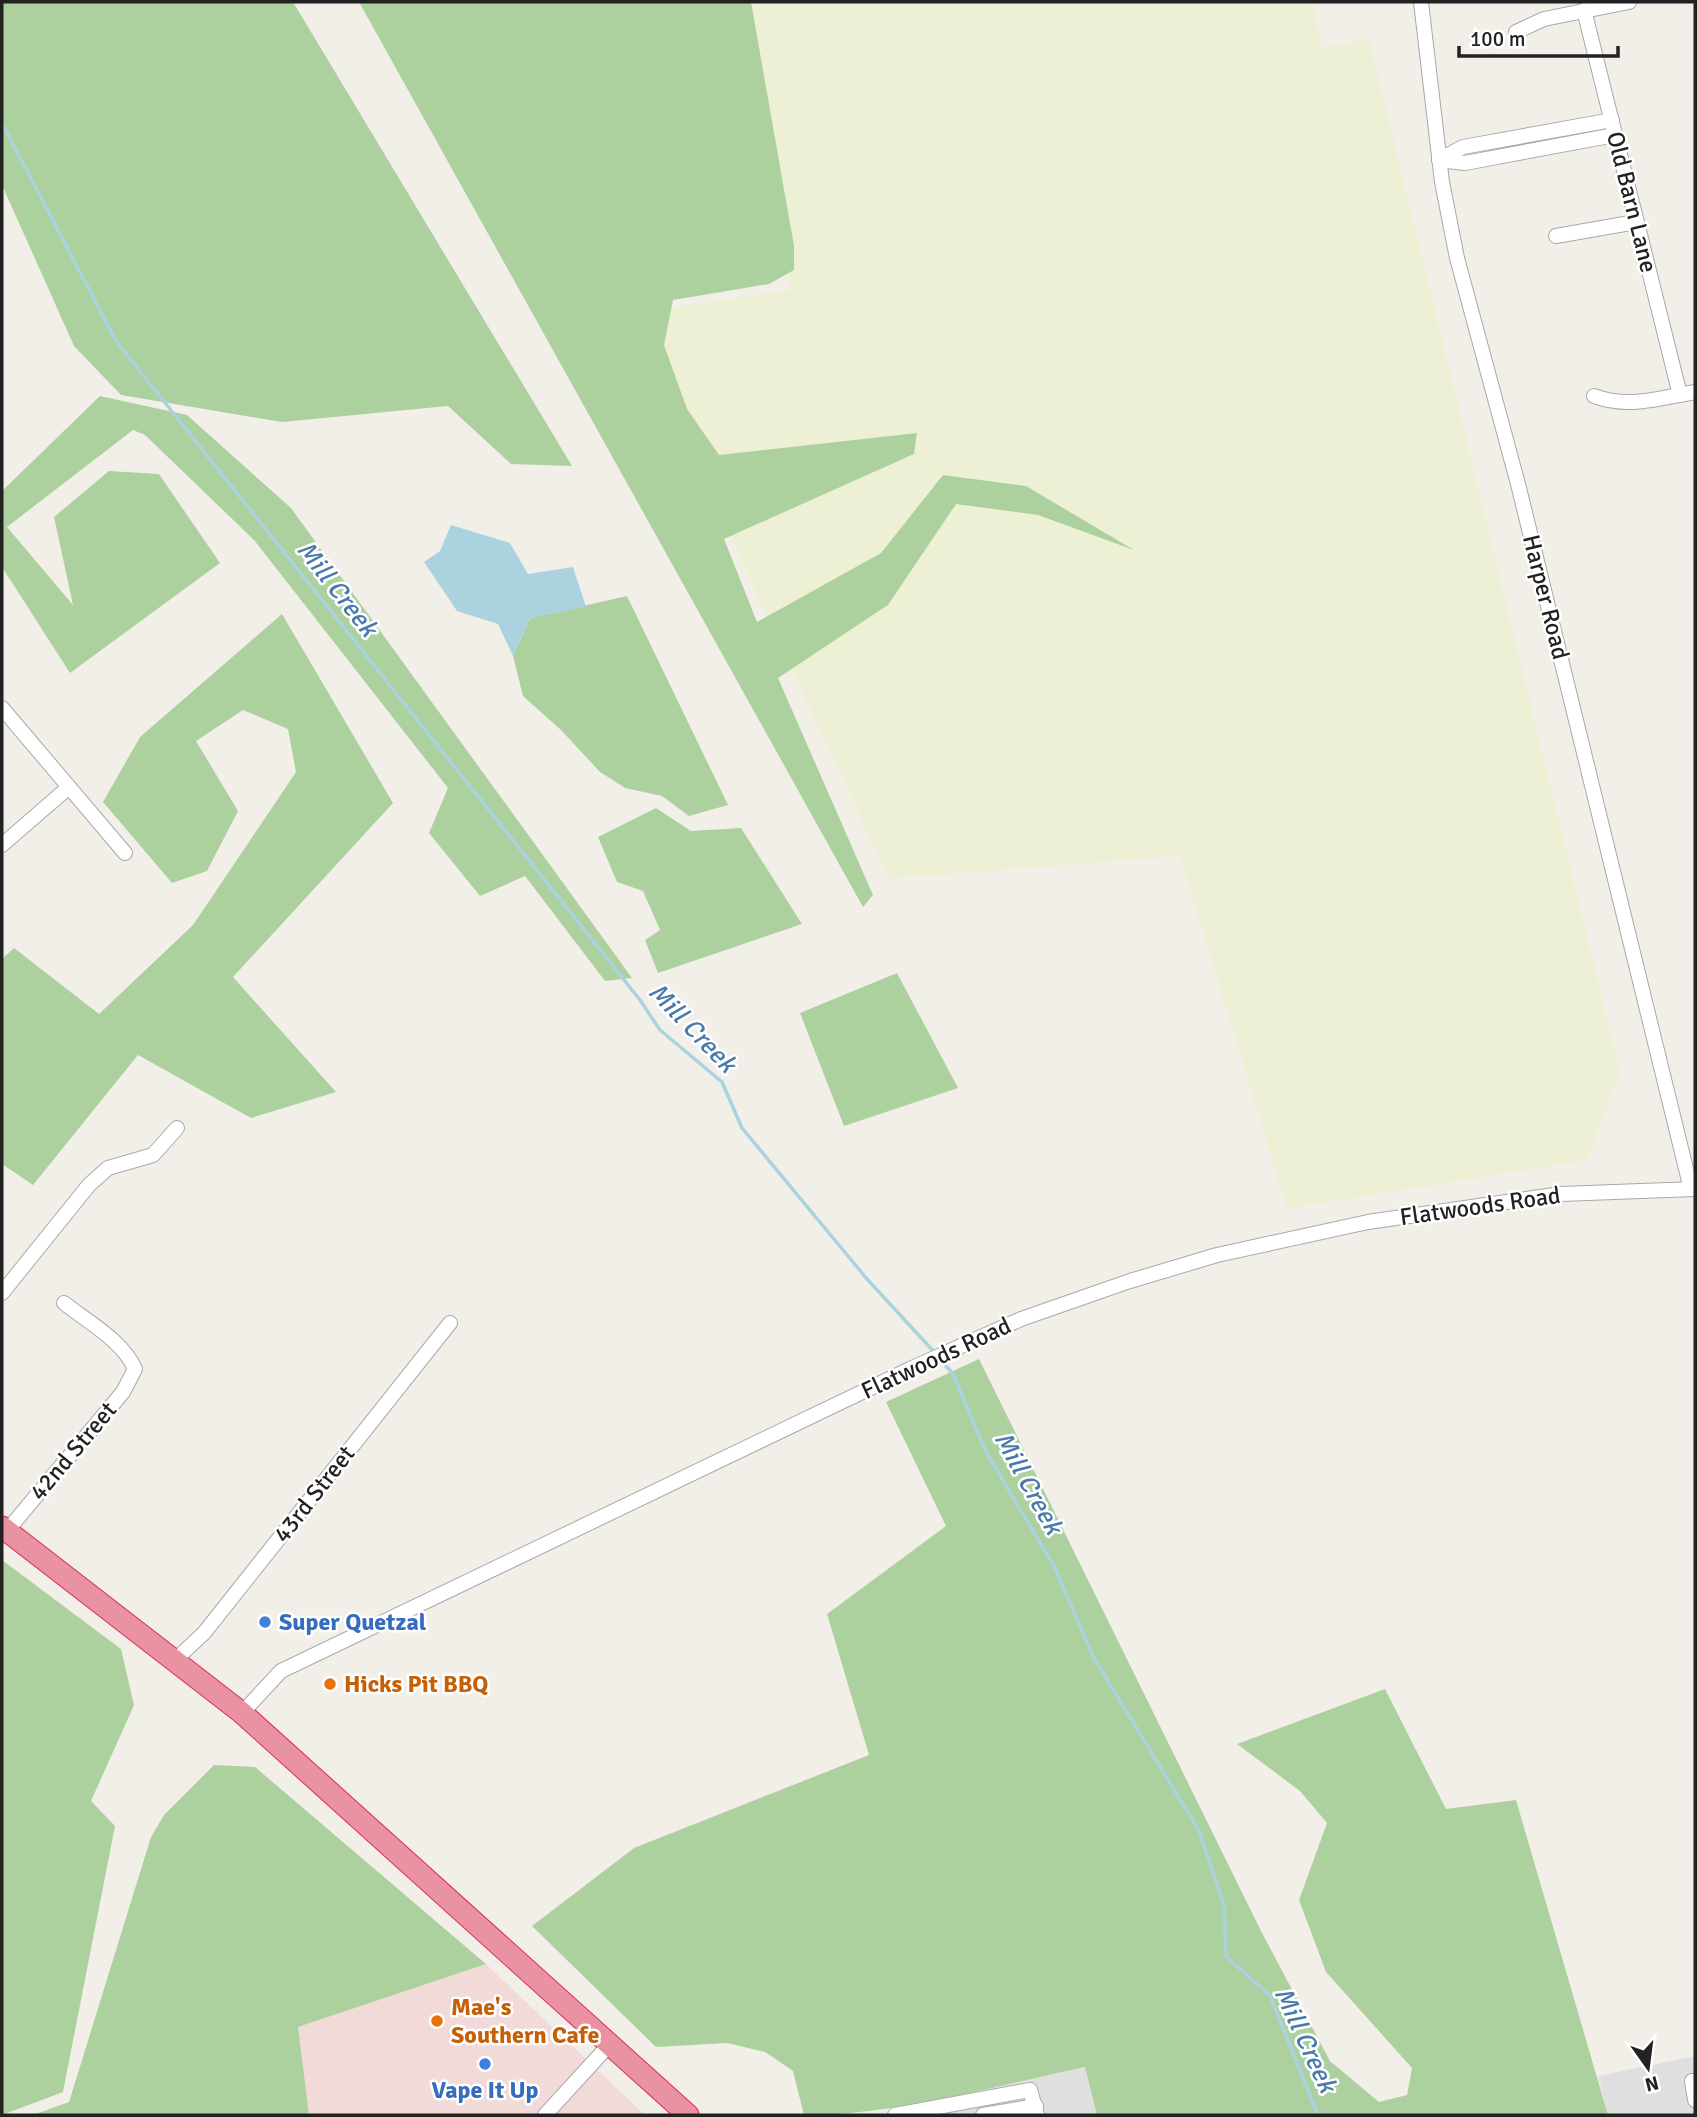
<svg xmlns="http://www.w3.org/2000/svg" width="1697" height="2117" font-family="Signika,sans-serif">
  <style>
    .residential { fill: #e0dfdf }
    .commercial { fill: #f2dad9 }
    .farmland { fill: #eef0d5 }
    .forest { fill: #add19e }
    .water { fill: #aad3df }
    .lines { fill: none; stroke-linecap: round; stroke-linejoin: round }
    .stream { stroke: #aad3df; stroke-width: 3.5 }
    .minor-casing { stroke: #a9a9a9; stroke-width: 16 }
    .highway-casing { stroke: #dc2a67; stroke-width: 23 }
    .minor { stroke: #fff; stroke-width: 14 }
    .highway { stroke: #e892a2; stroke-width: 21 }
    .shop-dot { fill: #3f7fe0; stroke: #fff; stroke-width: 2.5 }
    .food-dot { fill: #e8710a; stroke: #fff; stroke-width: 2.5 }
    .labels { text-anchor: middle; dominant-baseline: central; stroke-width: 5; stroke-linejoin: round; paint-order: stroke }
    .street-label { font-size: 24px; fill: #222; stroke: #fff }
    .shop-label { font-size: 24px; font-weight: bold; fill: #366cbe; stroke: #fff; text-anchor: start }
    .food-label { font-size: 24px; font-weight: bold; fill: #c56008; stroke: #fff; text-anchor: start }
    .water-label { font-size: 26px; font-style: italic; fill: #4a7aab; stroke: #fff }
  </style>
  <rect width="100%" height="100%" fill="#f2efe9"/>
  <g class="residential">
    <polygon points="1695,2056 1695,2115 1608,2115 1598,2076"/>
    <polygon points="1086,2067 1097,2115 907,2115 906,2105"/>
  </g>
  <polygon class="commercial" points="486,1964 645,2115 309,2115 297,2027"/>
  <polygon class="farmland" points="742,2 1313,2 1322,48 1369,38 1620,1072 1587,1160 1287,1209 1180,856 889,879 627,314 791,290 763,151"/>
  <g class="forest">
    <polygon points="2,2 293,2 572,466 511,464 448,406 282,422 121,395 74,346 2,185"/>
    <polygon points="359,2 751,2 794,246 794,270 769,284 673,300 664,345 687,409 719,455 917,433 914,454 724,539 757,622 881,553 943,475 1026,486 1134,550 1038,515 956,504 888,605 778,678 873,895 863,907"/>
    <polygon points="100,396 187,415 291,508 632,978 605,981 525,876 480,896 429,833 448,788 254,540 145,435 133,430 7,527 73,605 54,517 109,471 159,474 220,563 70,673 2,567 2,491"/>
    <polygon points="627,596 728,805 689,816 662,796 625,788 600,772 561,730 523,696 513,656 530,618"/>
    <polygon points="282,614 393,803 233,977 336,1092 251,1118 138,1055 33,1185 2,1164 2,959 14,948 99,1014 193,925 296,772 288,729 243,710 196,741 238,811 207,871 172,883 103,802 140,737"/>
    <polygon points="656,808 691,831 741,828 802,924 658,973 645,940 660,930 643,891 617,882 598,837"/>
    <polygon points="897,973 958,1088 844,1126 800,1013"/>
    <path d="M979 1359 1261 1931 1330 2061 1379 2102 1407 2095 1412 2068 1326 1972 1299 1900 1327 1823 1300 1791 1237 1744 1385 1689 1446 1809 1516 1800 1608 2115H1097L1085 2067C993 2086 898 2115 804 2115L793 2071 765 2052 727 2043 656 2047 532 1926 634 1848 869 1755 827 1614 946 1526 886 1402Z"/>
    <polygon points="2,1560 121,1649 134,1705 91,1801 115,1826 63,2092 2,2115"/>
    <polygon points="214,1765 255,1767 486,1964 298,2027 309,2115 33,2115 69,2102 151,1837 164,1815"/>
  </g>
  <polygon class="water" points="451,525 510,543 528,574 573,567 586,607 530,618 513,656 498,624 457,611 424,562 440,551"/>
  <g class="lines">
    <g class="stream">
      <polyline points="2,123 116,341 640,1000 660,1030 722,1082 742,1128 867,1279 936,1354"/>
      <polyline points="941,1360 953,1374 986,1452 1054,1566 1094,1658 1198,1829 1224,1905 1226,1956 1270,1996 1318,2115"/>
    </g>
    <g class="minor-casing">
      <g id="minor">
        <polyline points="1421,2 1442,182 1457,258 1518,484 1691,1189"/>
        <polyline points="1584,10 1680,395"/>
        <polyline points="1516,32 1544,19 1629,2"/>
        <polyline points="1612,120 1463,147 1439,160 1465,163 1615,135"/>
        <polyline points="1556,236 1636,222"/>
        <path d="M1594 396C1628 409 1660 398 1695 392"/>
        <polyline points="2,708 125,853"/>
        <polyline points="2,845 69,787"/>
        <polyline points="2,1293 89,1185 108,1168 153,1155 177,1128"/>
        <path d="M7 1531 123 1392 135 1369C123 1341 88 1322 64 1303"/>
        <polyline points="174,1661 204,1633 450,1323"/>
        <polyline points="242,1713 281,1671 910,1369 1021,1319 1130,1281 1217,1255 1368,1222 1561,1194 1695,1189"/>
        <polyline points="1692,2081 1695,2100"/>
        <polyline points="545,2115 610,2044"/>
        <polyline points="895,2115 1030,2090 1037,2115"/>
        <polyline points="983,2115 1036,2106"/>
      </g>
    </g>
    <g class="highway-casing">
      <polyline id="highway" points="2,1527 242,1713 688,2115"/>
    </g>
    <use href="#minor" class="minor"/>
    <use href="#highway" class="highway"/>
  </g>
  <g class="shop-dot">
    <circle cx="265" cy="1622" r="7"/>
    <circle cx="485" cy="2064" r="7"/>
  </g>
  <g class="food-dot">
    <circle cx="330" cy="1684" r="7"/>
    <circle cx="437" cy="2021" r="7"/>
  </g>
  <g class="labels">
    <g class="street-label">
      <text transform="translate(1632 202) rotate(76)">Old Barn Lane</text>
      <text transform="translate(1546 597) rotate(76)">Harper Road</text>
      <text transform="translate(1480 1206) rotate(-8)">Flatwoods Road</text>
      <text transform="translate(936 1358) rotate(-25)">Flatwoods Road</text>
      <text transform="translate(73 1451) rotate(-50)">42nd Street</text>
      <text transform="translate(314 1494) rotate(-52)">43rd Street</text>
    </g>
    <g class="shop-label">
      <text x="279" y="1622">Super Quetzal</text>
      <text x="485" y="2090" text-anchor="middle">Vape It Up</text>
    </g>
    <g class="food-label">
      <text x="344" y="1684">Hicks Pit BBQ</text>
      <text x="451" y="2007">Mae's<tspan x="451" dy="28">Southern Cafe</tspan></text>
    </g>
    <g class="water-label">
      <text transform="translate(337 589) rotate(52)">Mill Creek</text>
      <text transform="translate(692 1028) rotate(46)">Mill Creek</text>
      <text transform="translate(1028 1483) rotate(61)">Mill Creek</text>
      <text transform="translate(1305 2040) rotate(65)">Mill Creek</text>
    </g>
  </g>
  <rect width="1697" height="2117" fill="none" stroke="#222222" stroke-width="7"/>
  <g transform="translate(1648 2068) rotate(166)" stroke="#ffffff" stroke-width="5" paint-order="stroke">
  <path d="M0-5L12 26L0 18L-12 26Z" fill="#222222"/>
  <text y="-10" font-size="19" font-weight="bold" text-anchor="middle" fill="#222222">N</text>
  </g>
  <path d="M1459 46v10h159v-10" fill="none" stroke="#222222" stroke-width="3.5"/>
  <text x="1470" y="46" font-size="21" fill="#222222" stroke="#ffffff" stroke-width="5" paint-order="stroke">100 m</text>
</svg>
